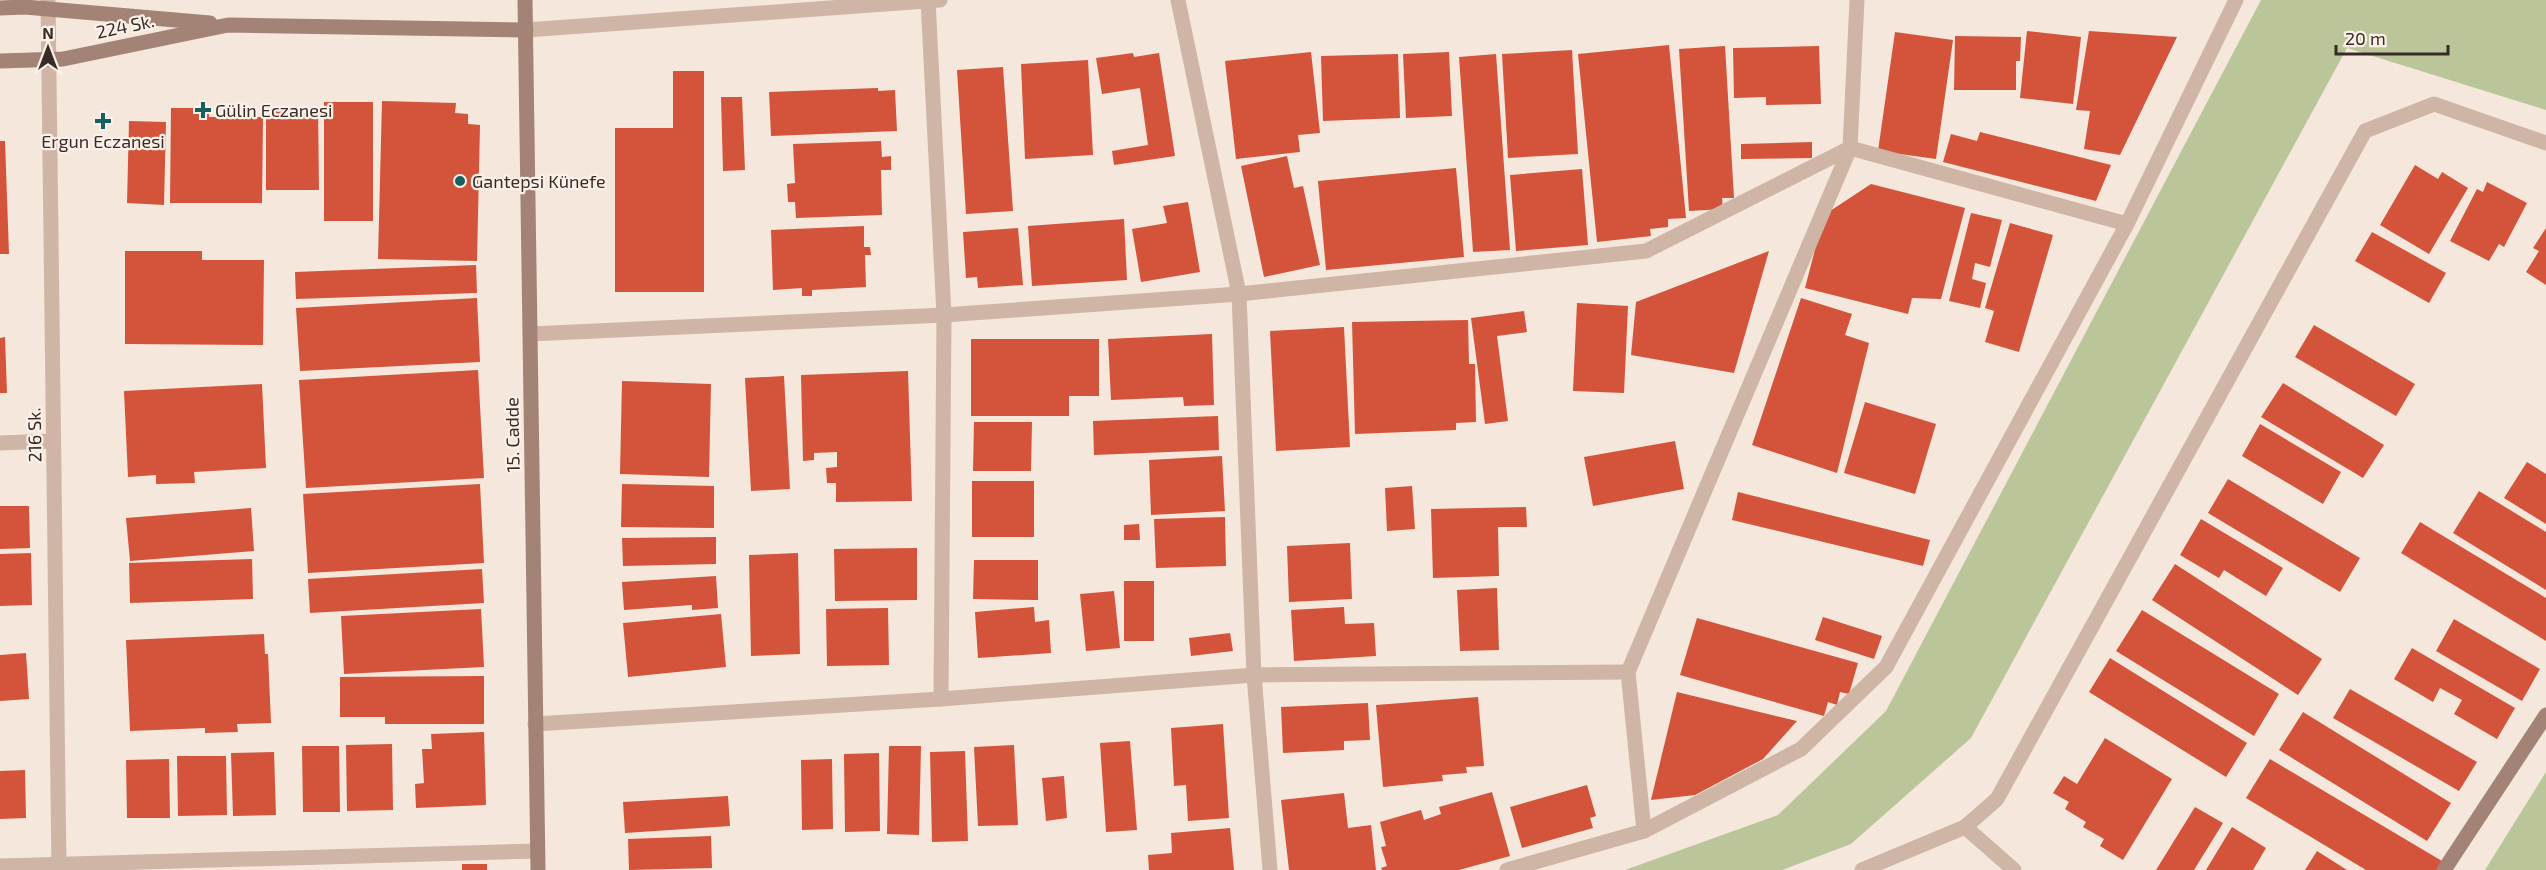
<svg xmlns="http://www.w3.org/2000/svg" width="2546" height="870" font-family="'Exo 2',sans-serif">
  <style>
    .green { fill: #bac699 }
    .building { fill: #d3543a }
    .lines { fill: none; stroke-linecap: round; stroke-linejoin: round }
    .street { stroke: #ceb5a5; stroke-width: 15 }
    .secondary { stroke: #a28376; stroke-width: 15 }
    .poi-dot { fill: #18605f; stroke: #fcf1e8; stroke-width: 2 }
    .labels { text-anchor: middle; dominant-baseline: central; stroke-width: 4.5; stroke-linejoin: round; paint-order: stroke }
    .street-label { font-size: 18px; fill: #392c27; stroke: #fcf1e8 }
    .poi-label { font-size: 18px; fill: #392c27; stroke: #fcf1e8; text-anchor: start }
  </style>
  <rect width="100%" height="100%" fill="#f5e7db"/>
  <g class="green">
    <polygon points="2261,0 2546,0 2546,110 2347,48 1971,738 1851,844 1782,870 1625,870 1778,815 1886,711"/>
    <polygon points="2546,772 2546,870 2485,870"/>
  </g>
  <g class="building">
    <polygon points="2027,31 2081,37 2073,104 2020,98"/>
    <polygon points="2089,31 2177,37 2120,155 2084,149 2090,111 2076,110"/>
    <polygon points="1895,32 1953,40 1936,159 1878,151"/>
    <polygon points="1955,36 2021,37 2020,61 2016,61 2016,90 1954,90"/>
    <polygon points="1669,45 1686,218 1668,219 1668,227 1650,229 1651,236 1597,242 1578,54"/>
    <polygon points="1725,46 1734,198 1722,198 1723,209 1689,211 1679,49"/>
    <polygon points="1819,46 1821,104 1766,105 1766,97 1734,98 1733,48"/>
    <polygon points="1572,50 1578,154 1508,158 1502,54"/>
    <polygon points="1311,52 1320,133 1298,135 1300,152 1236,159 1225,61"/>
    <polygon points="1449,52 1452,116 1406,118 1403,54"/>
    <polygon points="1133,53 1134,57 1159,53 1175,156 1114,165 1112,151 1148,145 1140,88 1102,94 1096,58"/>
    <polygon points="1398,54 1400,118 1323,121 1321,56"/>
    <polygon points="1496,54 1510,250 1473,252 1459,57"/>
    <polygon points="1088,60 1093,155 1025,159 1021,64"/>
    <polygon points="1003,67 1013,211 966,214 957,70"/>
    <polygon points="673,71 704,71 704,292 615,292 615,128 673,128"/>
    <polygon points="878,88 878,91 895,90 897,131 771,136 769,92"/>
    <polygon points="721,97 742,97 745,170 723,171"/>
    <polygon points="382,101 456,103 455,113 468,114 468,124 480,125 477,261 378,259"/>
    <rect x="324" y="102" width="49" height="119"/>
    <polygon points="266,107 318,107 319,190 266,190"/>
    <polygon points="171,108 209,108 209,117 263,117 262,203 170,203"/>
    <polygon points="129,121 166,122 164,205 127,203"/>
    <polygon points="1980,132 2111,165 2096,201 1943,162 1951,134 1977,141"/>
    <polygon points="0,141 5,141 9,254 0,254"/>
    <polygon points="881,141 882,157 891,156 891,170 881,170 882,215 796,218 795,202 788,202 787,184 795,183 793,144"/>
    <polygon points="1812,142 1812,158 1741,159 1741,144"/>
    <polygon points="1287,156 1294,188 1303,186 1320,265 1264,277 1241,166"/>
    <polygon points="2415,165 2438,179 2442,172 2468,188 2429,254 2380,225"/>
    <polygon points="1456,168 1464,257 1326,270 1318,181"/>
    <polygon points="1582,169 1588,245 1516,251 1510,175"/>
    <polygon points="2487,182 2527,203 2504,247 2499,244 2489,261 2450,241 2477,189 2483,192"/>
    <polygon points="1871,184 1965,208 1941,299 1912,298 1908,314 1805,288 1824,215"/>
    <polygon points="1188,202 1200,272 1141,282 1132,229 1167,223 1163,206"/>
    <polygon points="1971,213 2002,220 1990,267 1975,263 1972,279 1986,283 1980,308 1949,301"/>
    <polygon points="1124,219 1127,280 1032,286 1028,226"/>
    <polygon points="2010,223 2053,235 2019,352 1985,342 1994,311 1985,308"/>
    <polygon points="864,226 864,247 870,247 871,255 865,255 866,287 812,290 812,296 802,296 802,288 773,290 771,230"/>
    <polygon points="1018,228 1023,285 978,288 977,277 966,278 963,232"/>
    <polygon points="2546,228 2546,285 2526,272 2539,251 2533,248"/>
    <polygon points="2372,232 2446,273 2429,303 2355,261"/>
    <polygon points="125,251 202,251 202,260 264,260 263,345 125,344"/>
    <polygon points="1769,251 1734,373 1631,355 1636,302"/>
    <polygon points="476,265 477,293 296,299 295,272"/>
    <polygon points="477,298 480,362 300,371 296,308"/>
    <polygon points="1801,298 1852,314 1845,335 1869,343 1837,473 1752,445"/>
    <polygon points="1577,303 1628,306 1624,393 1573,391"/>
    <polygon points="1524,311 1527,332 1497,336 1508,421 1485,424 1471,318"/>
    <polygon points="1468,320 1469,364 1475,364 1476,422 1456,423 1456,430 1355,434 1352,322"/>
    <polygon points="2314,325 2415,384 2396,416 2295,357"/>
    <polygon points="1344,327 1350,447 1276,451 1270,331"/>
    <polygon points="1212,334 1214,405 1184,406 1183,397 1111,400 1108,339"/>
    <polygon points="5,337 7,393 0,393 0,338"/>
    <polygon points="971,339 1099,339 1099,396 1069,396 1069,416 971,416"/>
    <polygon points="478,370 484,478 306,488 299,380"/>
    <polygon points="908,371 912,501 836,502 836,483 827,483 826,468 837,467 837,452 814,453 814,460 803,461 801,375"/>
    <polygon points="784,376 790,489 751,491 745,378"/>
    <polygon points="622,381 711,384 709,477 620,474"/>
    <polygon points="2283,383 2384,445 2363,478 2261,417"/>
    <polygon points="262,384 266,468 194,472 195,483 156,484 156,475 128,477 124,391"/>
    <polygon points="1865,402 1936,424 1915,494 1844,473"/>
    <polygon points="1218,416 1219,450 1094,455 1093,421"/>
    <polygon points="974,422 1032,422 1031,471 973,471"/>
    <polygon points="2260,424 2341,472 2323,504 2242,456"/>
    <polygon points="1675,441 1684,489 1593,506 1584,457"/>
    <polygon points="1222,456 1225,511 1151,515 1149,460"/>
    <polygon points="2527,462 2546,474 2546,524 2504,498"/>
    <polygon points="2228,479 2360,558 2340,592 2208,513"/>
    <rect x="972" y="481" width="62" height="56"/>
    <polygon points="480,484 484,563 308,573 303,494"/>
    <polygon points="622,484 714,486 714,528 621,527"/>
    <polygon points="1412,486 1415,529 1387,531 1385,488"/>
    <polygon points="2479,491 2546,532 2546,590 2453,533"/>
    <polygon points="1738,492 1930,540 1923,566 1732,520"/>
    <polygon points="0,506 29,506 30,548 0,549"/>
    <polygon points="1526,507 1527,527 1498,527 1499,576 1433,578 1431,509"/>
    <polygon points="251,508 254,551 130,561 126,518"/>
    <polygon points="1225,517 1226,566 1156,568 1154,519"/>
    <polygon points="2201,519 2283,568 2266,596 2224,570 2219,578 2180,555"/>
    <polygon points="2420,522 2546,598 2546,641 2401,553"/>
    <polygon points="1139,524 1140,540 1124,540 1124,525"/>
    <polygon points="716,537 716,564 623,566 622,538"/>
    <polygon points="1350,543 1352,599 1289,602 1287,546"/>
    <polygon points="917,548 917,600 835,601 834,549"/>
    <polygon points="31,553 32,605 0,606 0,554"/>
    <polygon points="798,553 800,654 751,656 749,555"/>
    <polygon points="252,559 253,599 130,603 129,563"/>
    <polygon points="974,560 1038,560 1038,600 973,599"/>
    <polygon points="2175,564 2322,659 2298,695 2152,600"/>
    <polygon points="482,569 484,603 310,613 308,579"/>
    <polygon points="716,576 718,608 692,610 692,605 624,610 622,582"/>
    <rect x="1124" y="581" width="30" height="60"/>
    <polygon points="1497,588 1499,650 1460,651 1457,590"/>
    <polygon points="1114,591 1120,648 1086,651 1080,594"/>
    <polygon points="1034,607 1035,622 1049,620 1051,653 978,658 975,612"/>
    <polygon points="1344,607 1345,624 1374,623 1376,656 1294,661 1291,610"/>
    <polygon points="888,608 889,665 827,666 826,609"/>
    <polygon points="481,609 484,667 344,674 341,616"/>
    <polygon points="2142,610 2279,694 2254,736 2116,651"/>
    <polygon points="721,614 726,667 628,677 623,623"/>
    <polygon points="1823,617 1882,636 1874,659 1815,640"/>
    <polygon points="1697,618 1858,663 1849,694 1840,692 1837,705 1828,702 1824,716 1680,675"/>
    <polygon points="2454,619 2540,669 2522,701 2436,651"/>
    <polygon points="1230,633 1233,651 1191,656 1189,638"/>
    <polygon points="264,634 265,654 268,654 271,723 237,724 238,732 205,733 205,728 130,731 126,640"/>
    <polygon points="2412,648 2515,708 2497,739 2454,714 2462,700 2440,688 2433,702 2394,679"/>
    <polygon points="26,653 29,699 0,701 0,655"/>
    <polygon points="2110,658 2247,743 2226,777 2089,692"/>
    <polygon points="484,676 484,724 385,724 385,717 340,717 340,677"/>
    <polygon points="2350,689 2477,762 2459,791 2333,718"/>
    <polygon points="1677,692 1797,721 1763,759 1695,795 1651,800"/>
    <polygon points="1478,697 1484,766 1466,767 1467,773 1442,775 1443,781 1383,787 1376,705"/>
    <polygon points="1368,703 1370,740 1344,741 1344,750 1283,753 1281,707"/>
    <polygon points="2303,712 2451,803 2427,841 2279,750"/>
    <polygon points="1223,724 1229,818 1188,821 1186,785 1174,786 1171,728"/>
    <polygon points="484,732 486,805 416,808 415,784 424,783 422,749 432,749 431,734"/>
    <polygon points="2105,738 2172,779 2123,860 2100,846 2104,839 2083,827 2086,822 2065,809 2069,802 2053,793 2064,776 2077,784"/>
    <polygon points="1130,741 1137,830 1106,832 1100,743"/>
    <polygon points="392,744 393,810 347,811 346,745"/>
    <polygon points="1014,745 1018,825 978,826 974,747"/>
    <polygon points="302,746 339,746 340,812 303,812"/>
    <polygon points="889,746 921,746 919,835 887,834"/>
    <polygon points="965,751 968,841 932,842 930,752"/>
    <polygon points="274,752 276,815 233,816 231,753"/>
    <polygon points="879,753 880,831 845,832 844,754"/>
    <polygon points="177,756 226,756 227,815 178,816"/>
    <polygon points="169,759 170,818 127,818 126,760"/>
    <polygon points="832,759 833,829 802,830 801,760"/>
    <polygon points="2270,759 2442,861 2437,870 2366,870 2246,798"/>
    <polygon points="25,770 26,818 0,819 0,771"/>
    <polygon points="1064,776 1067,818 1046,821 1042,778"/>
    <polygon points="1587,785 1596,816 1590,818 1593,828 1522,848 1510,807"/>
    <polygon points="1492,792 1510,856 1459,870 1382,870 1381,868 1387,866 1381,847 1386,846 1380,822 1421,810 1424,820 1441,814 1439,807"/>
    <polygon points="1344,793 1348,828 1371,825 1376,870 1289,870 1281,800"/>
    <polygon points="728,796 730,826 625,833 623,802"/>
    <polygon points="2195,807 2223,823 2194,870 2156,870"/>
    <polygon points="2232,827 2266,848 2253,870 2206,870"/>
    <polygon points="1230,828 1234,870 1149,870 1148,855 1172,853 1171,833"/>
    <polygon points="711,836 712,868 629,870 628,839"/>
    <polygon points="2317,851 2347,870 2305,870"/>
    <rect x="462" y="864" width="25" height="6"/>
  </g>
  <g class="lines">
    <g class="street">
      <polyline points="48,0 59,870"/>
      <polyline points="928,0 944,315 941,699"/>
      <polyline points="1178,0 1239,294 1254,675 1270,870"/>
      <polyline points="526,30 940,0"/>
      <polyline points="530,334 944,315 1239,294 1646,251 1850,148 2127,224"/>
      <polyline points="0,443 53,441"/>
      <polyline points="535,724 941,699 1254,675 1628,672"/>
      <polyline points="1965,827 2014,870"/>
      <polyline points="1644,831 1628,672 1850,148 1857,0"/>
      <polyline points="0,866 537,851"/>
      <polyline points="1507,870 1644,831 1801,749 1886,667 2127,224 2236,0"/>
      <polyline points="1862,870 1965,827 1997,799 2365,131 2434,104 2546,143"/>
    </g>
    <g class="secondary">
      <polyline points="525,0 538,870"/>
      <polyline points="0,8 25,7 210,23"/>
      <polyline points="0,61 63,59 228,25 526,30"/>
      <polyline points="2444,870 2546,715"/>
    </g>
  </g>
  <g class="poi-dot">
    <path d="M200 101h6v6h6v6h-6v6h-6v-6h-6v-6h6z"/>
    <path d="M100 112h6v6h6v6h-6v6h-6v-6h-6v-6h6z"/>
    <circle cx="460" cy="181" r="6"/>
  </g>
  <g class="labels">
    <g class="street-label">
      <text transform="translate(125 26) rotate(-12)">224 Sk.</text>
      <text transform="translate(34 435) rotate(-91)">216 Sk.</text>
      <text transform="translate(512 435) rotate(-91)">15. Cadde</text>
    </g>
    <g class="poi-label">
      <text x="215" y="110">Gülin Eczanesi</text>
      <text x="103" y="141" text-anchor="middle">Ergun Eczanesi</text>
      <text x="472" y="181">Gantepsi Künefe</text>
    </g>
  </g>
  <g transform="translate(48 48)" stroke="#fcf1e8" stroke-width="4.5" paint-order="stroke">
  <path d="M0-4.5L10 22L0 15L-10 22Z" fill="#392c27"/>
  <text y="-9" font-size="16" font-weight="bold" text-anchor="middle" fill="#392c27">N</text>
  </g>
  <path d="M2336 45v9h112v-9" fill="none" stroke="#392c27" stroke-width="3"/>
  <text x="2345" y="45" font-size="18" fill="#392c27" stroke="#fcf1e8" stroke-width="4.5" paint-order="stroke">20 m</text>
</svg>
